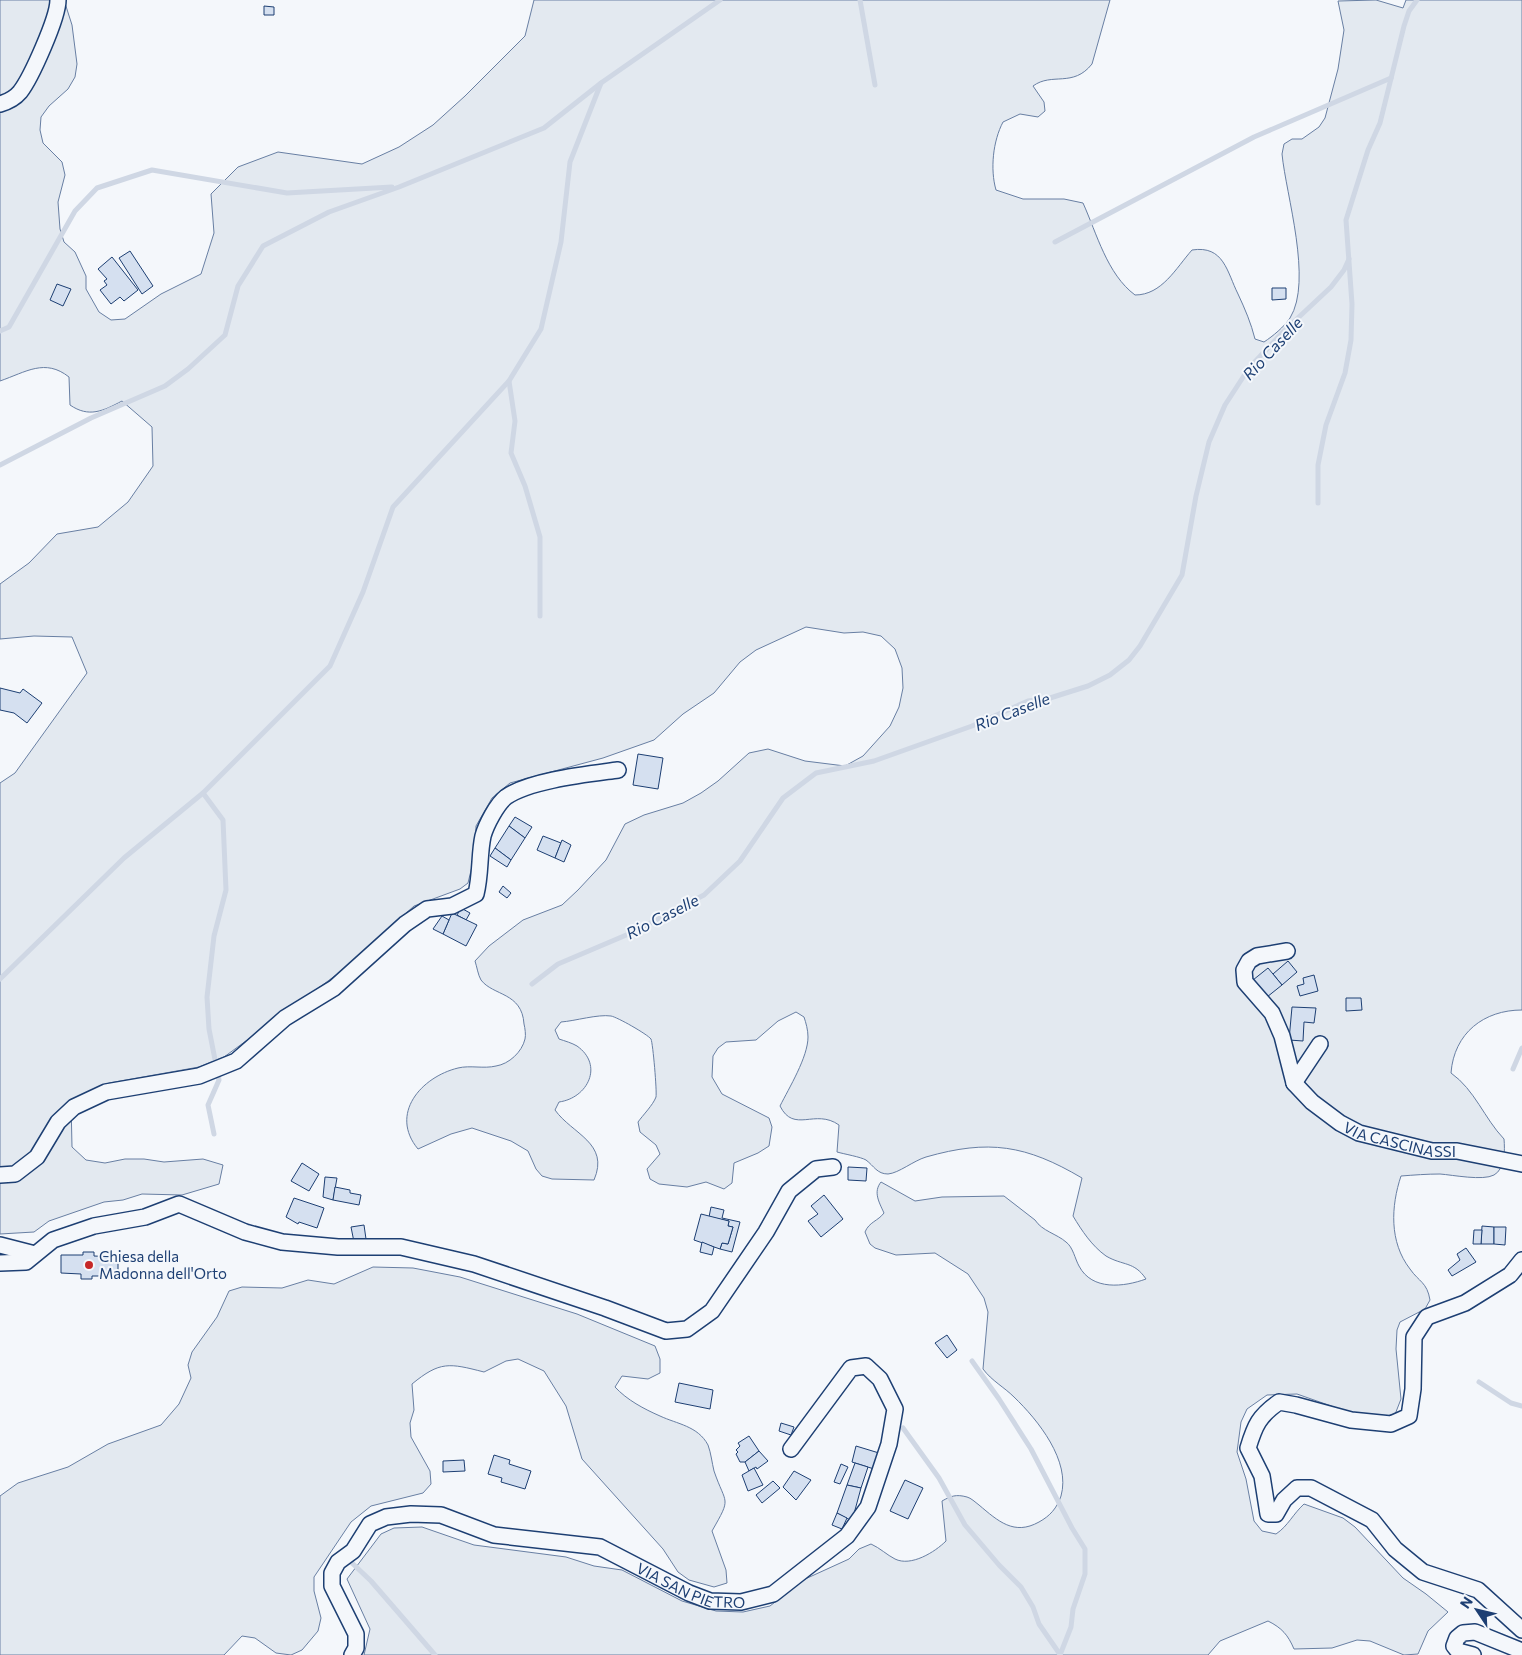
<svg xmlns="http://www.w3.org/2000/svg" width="1522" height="1655" font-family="Commissioner,sans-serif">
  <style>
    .green { fill: #e3e9f0; stroke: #687fa3 }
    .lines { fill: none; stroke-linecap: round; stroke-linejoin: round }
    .stream { stroke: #cfd7e4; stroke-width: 5 }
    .building { fill: #d5e0f0; stroke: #1d3f73 }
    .street-casing { stroke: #1d3f73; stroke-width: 18 }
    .street { stroke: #f4f7fb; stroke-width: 15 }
    .poi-dot { fill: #c62828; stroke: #f4f7fb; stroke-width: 2 }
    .labels { text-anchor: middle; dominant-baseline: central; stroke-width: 4; stroke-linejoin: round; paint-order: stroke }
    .street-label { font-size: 15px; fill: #1d3f73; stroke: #f4f7fb }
    .poi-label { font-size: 15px; fill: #1d3f73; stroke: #f4f7fb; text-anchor: start }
    .water-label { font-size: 16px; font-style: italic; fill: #1d3f73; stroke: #f4f7fb }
  </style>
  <rect width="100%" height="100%" fill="#f4f7fb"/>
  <g class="green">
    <path d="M0 0H64L72 25 77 64 75 77 68 89 49 106 41 117 40 130 43 143 62 162 65 175 58 202 60 229 64 242 75 252 86 276V289L99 312 111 320 125 319 161 294 201 274 214 233 211 194 238 167 278 152 362 164 399 147 433 125 465 96 525 36 534 0H1110L1092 64C1073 88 1052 72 1033 86L1044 102 1045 111 1038 117 1020 114 1003 122C993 141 990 169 996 190L1023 199H1064L1083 203C1097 234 1107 274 1135 295 1162 295 1176 268 1192 250 1224 245 1227 272 1238 294 1245 309 1251 323 1255 339L1264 342C1273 336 1284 327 1290 318 1313 281 1286 195 1282 154L1284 144 1292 139H1302L1319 127 1325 118 1338 69 1344 30 1338 1 1376 0 1403 8 1406 0H1522V1010C1484 1010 1454 1033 1451 1073 1475 1090 1484 1118 1504 1139 1505 1150 1505 1169 1494 1175 1483 1181 1453 1175 1440 1174 1427 1174 1414 1175 1401 1176 1391 1206 1389 1242 1410 1269 1419 1282 1427 1282 1430 1300L1425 1309 1400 1322 1397 1330 1396 1349 1401 1399 1394 1417 1351 1413 1297 1394 1267 1395 1247 1409 1241 1422 1237 1452 1246 1479 1254 1521 1262 1531 1276 1534C1288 1526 1293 1514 1304 1504L1343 1518 1355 1527 1403 1578 1426 1594 1448 1612 1428 1631 1418 1654 1404 1655 1370 1641 1357 1640 1332 1648 1294 1649C1288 1635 1282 1628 1268 1621L1220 1641 1208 1655H364L370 1629 347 1579 381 1534 394 1528 422 1527 474 1545 566 1557 594 1566 622 1570 682 1601 716 1611 743 1612 770 1606 803 1580 849 1559 859 1549 871 1544C880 1548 887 1555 895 1559 911 1567 935 1552 946 1541L942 1501C951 1496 956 1494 967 1497 971 1498 975 1502 979 1505 998 1521 1014 1536 1039 1522 1050 1516 1057 1508 1061 1496 1071 1461 1038 1420 1014 1397 1004 1387 992 1381 983 1369L988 1312 984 1298 968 1274 935 1253 896 1255 875 1248 870 1244 865 1232C869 1222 878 1221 884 1213 879 1202 873 1192 881 1182L915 1201 942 1197 1004 1196 1035 1220C1042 1231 1057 1234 1066 1242 1073 1247 1075 1259 1079 1266 1092 1291 1124 1287 1146 1279 1134 1261 1123 1266 1106 1256 1092 1246 1082 1231 1073 1216L1082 1178C1026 1145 989 1139 926 1157 913 1161 899 1173 888 1174 877 1174 874 1166 866 1160 861 1157 844 1154 837 1152L839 1125C815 1108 794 1134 780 1106 789 1088 808 1057 808 1037 808 1030 806 1023 804 1017L796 1012 778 1021 756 1040 726 1042 718 1048 713 1056 712 1077 722 1094 769 1118 772 1127 769 1146 758 1153 734 1163 732 1183 724 1189 706 1182 687 1187 659 1184 650 1179 647 1169 660 1154 656 1145 640 1132 638 1122C643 1115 653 1105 656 1097 657 1091 653 1044 651 1039 647 1034 617 1017 611 1016 598 1014 575 1021 561 1022L555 1030 559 1039C565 1041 572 1043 577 1046 604 1065 588 1098 559 1102L555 1110C572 1134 610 1143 594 1180L552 1179 542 1176 536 1169 528 1151 511 1141 472 1128 451 1134 418 1149C389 1114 421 1077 458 1068 470 1065 484 1069 496 1066 509 1064 522 1052 525 1039 526 1035 525 1028 524 1024 522 992 493 996 481 980 478 975 477 967 475 961L489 946 523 920 562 905 578 890 606 860 625 824 644 815 683 803 701 793 718 781 749 753 768 749 805 761 845 766 863 756 890 726 899 707 903 688 902 668 895 649 881 636 863 632 844 633 806 627 756 650 740 662 714 693 683 714 654 740 603 758 510 783 492 798 476 826 475 854 468 883 460 889 414 906 343 970 224 1057 199 1067 109 1083 71 1102 72 1147 86 1160 105 1163 125 1159H144L164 1162 203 1159 223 1165 219 1184 182 1195 142 1194 123 1200 104 1202 49 1221 34 1232 0 1234V783L15 773 87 673 72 637 34 636 0 639V584L29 563 57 534 98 527 128 502 153 466 152 427 122 401C103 411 89 418 70 405L69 377C45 358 26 372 0 381Z"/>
    <path d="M373 1267 413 1268 460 1277 577 1314 655 1346 660 1359V1373L648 1379 622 1376 615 1387C627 1400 644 1409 660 1416 677 1424 698 1426 708 1445 711 1453 712 1463 714 1471 726 1506 732 1496 712 1531L726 1570 727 1583 714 1587 689 1580 678 1572 663 1549 582 1459 566 1406 544 1371 518 1359 506 1361 484 1372C449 1363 440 1361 412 1384L414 1410 410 1423 411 1437 430 1471 431 1484 423 1493 371 1506 351 1522 314 1577V1591L321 1618 318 1631 302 1650 291 1655 276 1653 255 1638 242 1636 224 1655H0V1496L18 1483 68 1467 108 1444 161 1425 179 1404 191 1378 188 1365 192 1352 217 1317 229 1291 242 1287 282 1288 308 1280 334 1284Z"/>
  </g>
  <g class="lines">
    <g class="stream">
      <polyline points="860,0 875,85"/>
      <polyline points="1055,242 1254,137 1391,78"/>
      <polyline points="0,331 9,327 75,211 97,188 152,170 287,193 392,187"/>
      <polyline points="509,381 515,421 511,453 525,486 540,537 540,616"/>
      <polyline points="0,465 91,418 165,386 188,369 225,335 238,286 263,246 329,212 399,187 544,128 601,83 720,0"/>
      <polyline points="1318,503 1318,465 1326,425 1345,373 1351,340 1352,304 1346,220 1368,150 1380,123 1404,26 1409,11 1417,0"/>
      <polyline points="203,793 223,820 226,890 214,936 207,997 209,1029 219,1080 208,1105 214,1134"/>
      <polyline points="0,979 124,858 203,793 330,666 363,592 393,507 509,381 541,329 561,242 570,162 601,83"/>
      <polyline points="532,984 558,964 631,933 704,895 740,861 783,798 816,773 874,761 972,726 1028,701 1050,698 1088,686 1110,675 1129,660 1140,646 1182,575 1196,496 1209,442 1225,405 1249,368 1284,331 1331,287 1344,270 1349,259"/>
      <polyline points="1513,1069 1522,1048"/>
      <polyline points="972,1361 999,1399 1031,1449 1072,1528 1085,1549 1085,1574 1073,1609 1071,1627 1060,1655"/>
      <polyline points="1479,1382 1511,1403 1522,1406"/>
      <polyline points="903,1428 939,1478 965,1525 999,1565 1021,1587 1033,1607 1039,1624 1059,1653"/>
      <polyline points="351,1562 371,1581 435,1655"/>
    </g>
  </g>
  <g class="building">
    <polygon points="264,6 274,7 274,15 264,15"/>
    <polygon points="130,251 153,286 142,294 119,258"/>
    <polygon points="112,257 138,290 124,301 120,297 111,304 100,290 107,285 104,281 107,279 98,269"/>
    <polygon points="57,284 71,289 63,306 50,300"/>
    <polygon points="1272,288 1286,288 1286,299 1272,300"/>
    <polygon points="0,688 20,693 23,689 42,703 27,723 14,713 0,710"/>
    <polygon points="638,754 663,758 658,789 633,785"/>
    <polygon points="515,817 532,827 525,838 509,826"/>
    <polygon points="509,826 525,838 511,860 495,848"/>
    <polygon points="543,836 561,843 555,858 537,850"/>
    <polygon points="562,840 571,845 564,862 555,858"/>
    <polygon points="495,848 511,860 507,867 490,856"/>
    <polygon points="503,886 511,893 507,898 499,892"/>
    <polygon points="461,908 470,913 466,920 457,915"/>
    <polygon points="452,913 477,925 466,946 443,934"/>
    <polygon points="442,916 449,920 443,934 433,929"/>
    <polygon points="1288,961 1297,972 1282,985 1273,974"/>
    <polygon points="1268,968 1282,985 1267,997 1253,980"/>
    <polygon points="1314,975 1318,991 1300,996 1297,986 1304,984 1303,978"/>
    <polygon points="1346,998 1361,998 1362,1010 1346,1011"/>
    <polygon points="1292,1007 1316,1008 1314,1023 1304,1022 1303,1041 1289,1040"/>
    <polygon points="302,1163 319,1174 309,1191 291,1181"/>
    <polygon points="848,1167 867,1168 866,1181 848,1180"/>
    <polygon points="325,1177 337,1178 333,1200 323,1197"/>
    <polygon points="335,1187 350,1190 350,1193 361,1195 359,1205 333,1200"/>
    <polygon points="824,1195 843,1219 821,1237 808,1221 818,1214 811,1206"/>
    <polygon points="294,1198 324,1208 317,1228 299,1222 298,1224 286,1217"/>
    <polygon points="711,1207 724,1210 722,1218 740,1222 732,1252 720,1249 722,1243 728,1244 733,1227 728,1226 729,1221 709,1217"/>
    <polygon points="701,1214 729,1221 728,1226 733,1227 728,1244 722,1243 720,1249 694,1240"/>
    <polygon points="364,1225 366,1239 354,1242 351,1227"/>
    <polygon points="1482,1226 1494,1227 1494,1244 1481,1244"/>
    <polygon points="1494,1227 1506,1227 1505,1245 1494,1244"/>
    <polygon points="1474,1230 1482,1230 1481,1244 1473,1244"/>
    <polygon points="702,1242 714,1247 712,1255 700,1252"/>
    <polygon points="1466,1248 1476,1262 1452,1276 1448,1270 1460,1260 1457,1254"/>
    <polygon points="83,1252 94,1252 94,1256 118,1257 118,1276 92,1276 92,1279 81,1279 81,1274 61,1273 61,1255 83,1255"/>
    <polygon points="947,1335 957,1350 947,1358 935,1343"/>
    <polygon points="679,1383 713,1390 710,1409 675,1402"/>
    <polygon points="781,1423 794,1427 791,1435 779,1431"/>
    <polygon points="749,1436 759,1451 745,1462 740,1462 736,1454 738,1452 736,1450 740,1446 738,1443"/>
    <polygon points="856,1446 879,1453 874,1469 852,1462"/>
    <polygon points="759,1451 768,1461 757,1469 756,1467 749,1471 745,1462"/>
    <polygon points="494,1455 510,1460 509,1464 531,1471 525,1489 501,1482 502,1478 488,1474"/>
    <polygon points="464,1460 465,1471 443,1472 443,1461"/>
    <polygon points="855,1463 868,1467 861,1488 847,1485"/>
    <polygon points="841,1464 848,1467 840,1484 834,1482"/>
    <polygon points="754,1468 763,1485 748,1491 742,1475"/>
    <polygon points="794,1471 811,1480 796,1500 783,1487"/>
    <polygon points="905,1480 923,1488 908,1519 890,1511"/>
    <polygon points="773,1481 780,1488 762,1503 756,1495"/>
    <polygon points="847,1485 861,1488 852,1521 837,1513"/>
    <polygon points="837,1513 847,1518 842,1529 832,1525"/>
  </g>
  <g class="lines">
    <g class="street-casing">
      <g id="street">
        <path d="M0 104C7 102 15 98 20 92 31 78 58 18 58 0"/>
        <path id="s1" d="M1287 951 1257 956 1249 961 1244 970 1245 982 1272 1013 1282 1036 1294 1083 1312 1102 1340 1123 1359 1133 1432 1151H1457L1522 1164"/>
        <polyline points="1294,1083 1320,1044"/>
        <path d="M0 1175 15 1174 37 1157 58 1122 74 1107 106 1092 199 1076 236 1061 285 1018 334 988 405 924 427 909 452 906 476 894C481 874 479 854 483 836 486 825 497 804 506 797 530 780 589 774 618 770"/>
        <polyline points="0,1245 35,1254"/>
        <path d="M1522 1260 1510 1275 1465 1303 1427 1317 1414 1337 1413 1389 1409 1416 1391 1424 1351 1420 1296 1405 1279 1402C1259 1416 1255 1425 1248 1448L1262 1476 1268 1514H1276L1284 1500 1297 1488H1311L1372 1520 1395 1549 1423 1572 1478 1590 1522 1630"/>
        <polyline points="0,1263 26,1262 53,1240 94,1226 145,1217 179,1204 245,1232 282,1242 338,1247 401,1247 474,1264 605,1308 666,1331 687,1329 712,1311 766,1232 789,1191 816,1169 833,1167"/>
        <path id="s2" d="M352 1655 356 1648V1634L332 1586V1573L338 1562 353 1551 370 1524 386 1517 411 1514 441 1515 494 1535 600 1547 689 1593 710 1601 741 1602 773 1594 847 1536 868 1507 889 1444 895 1409 880 1379 866 1366 851 1368 791 1449"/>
        <polyline points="1473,1655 1458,1651 1454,1646 1457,1638 1463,1633 1475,1632 1522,1651"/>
      </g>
    </g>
    <use href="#street" class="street"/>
  </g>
  <circle class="poi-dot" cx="89" cy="1265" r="5"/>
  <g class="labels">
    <g class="street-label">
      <text stroke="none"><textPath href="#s1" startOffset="301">VIA CASCINASSI</textPath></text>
      <text stroke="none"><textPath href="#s2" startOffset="488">VIA SAN PIETRO</textPath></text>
    </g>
    <g class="poi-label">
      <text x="99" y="1256">Chiesa della<tspan x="99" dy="17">Madonna dell'Orto</tspan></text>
    </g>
    <g class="water-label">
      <text transform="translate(1272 348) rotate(-47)">Rio Caselle</text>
      <text transform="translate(1012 711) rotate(-21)">Rio Caselle</text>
      <text transform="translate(662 916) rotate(-27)">Rio Caselle</text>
    </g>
  </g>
  <g transform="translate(1477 1610) rotate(305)" stroke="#f4f7fb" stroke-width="4" paint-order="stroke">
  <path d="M0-4L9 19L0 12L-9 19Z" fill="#1d3f73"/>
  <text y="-8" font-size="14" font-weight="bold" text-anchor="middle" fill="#1d3f73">N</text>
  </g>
</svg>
